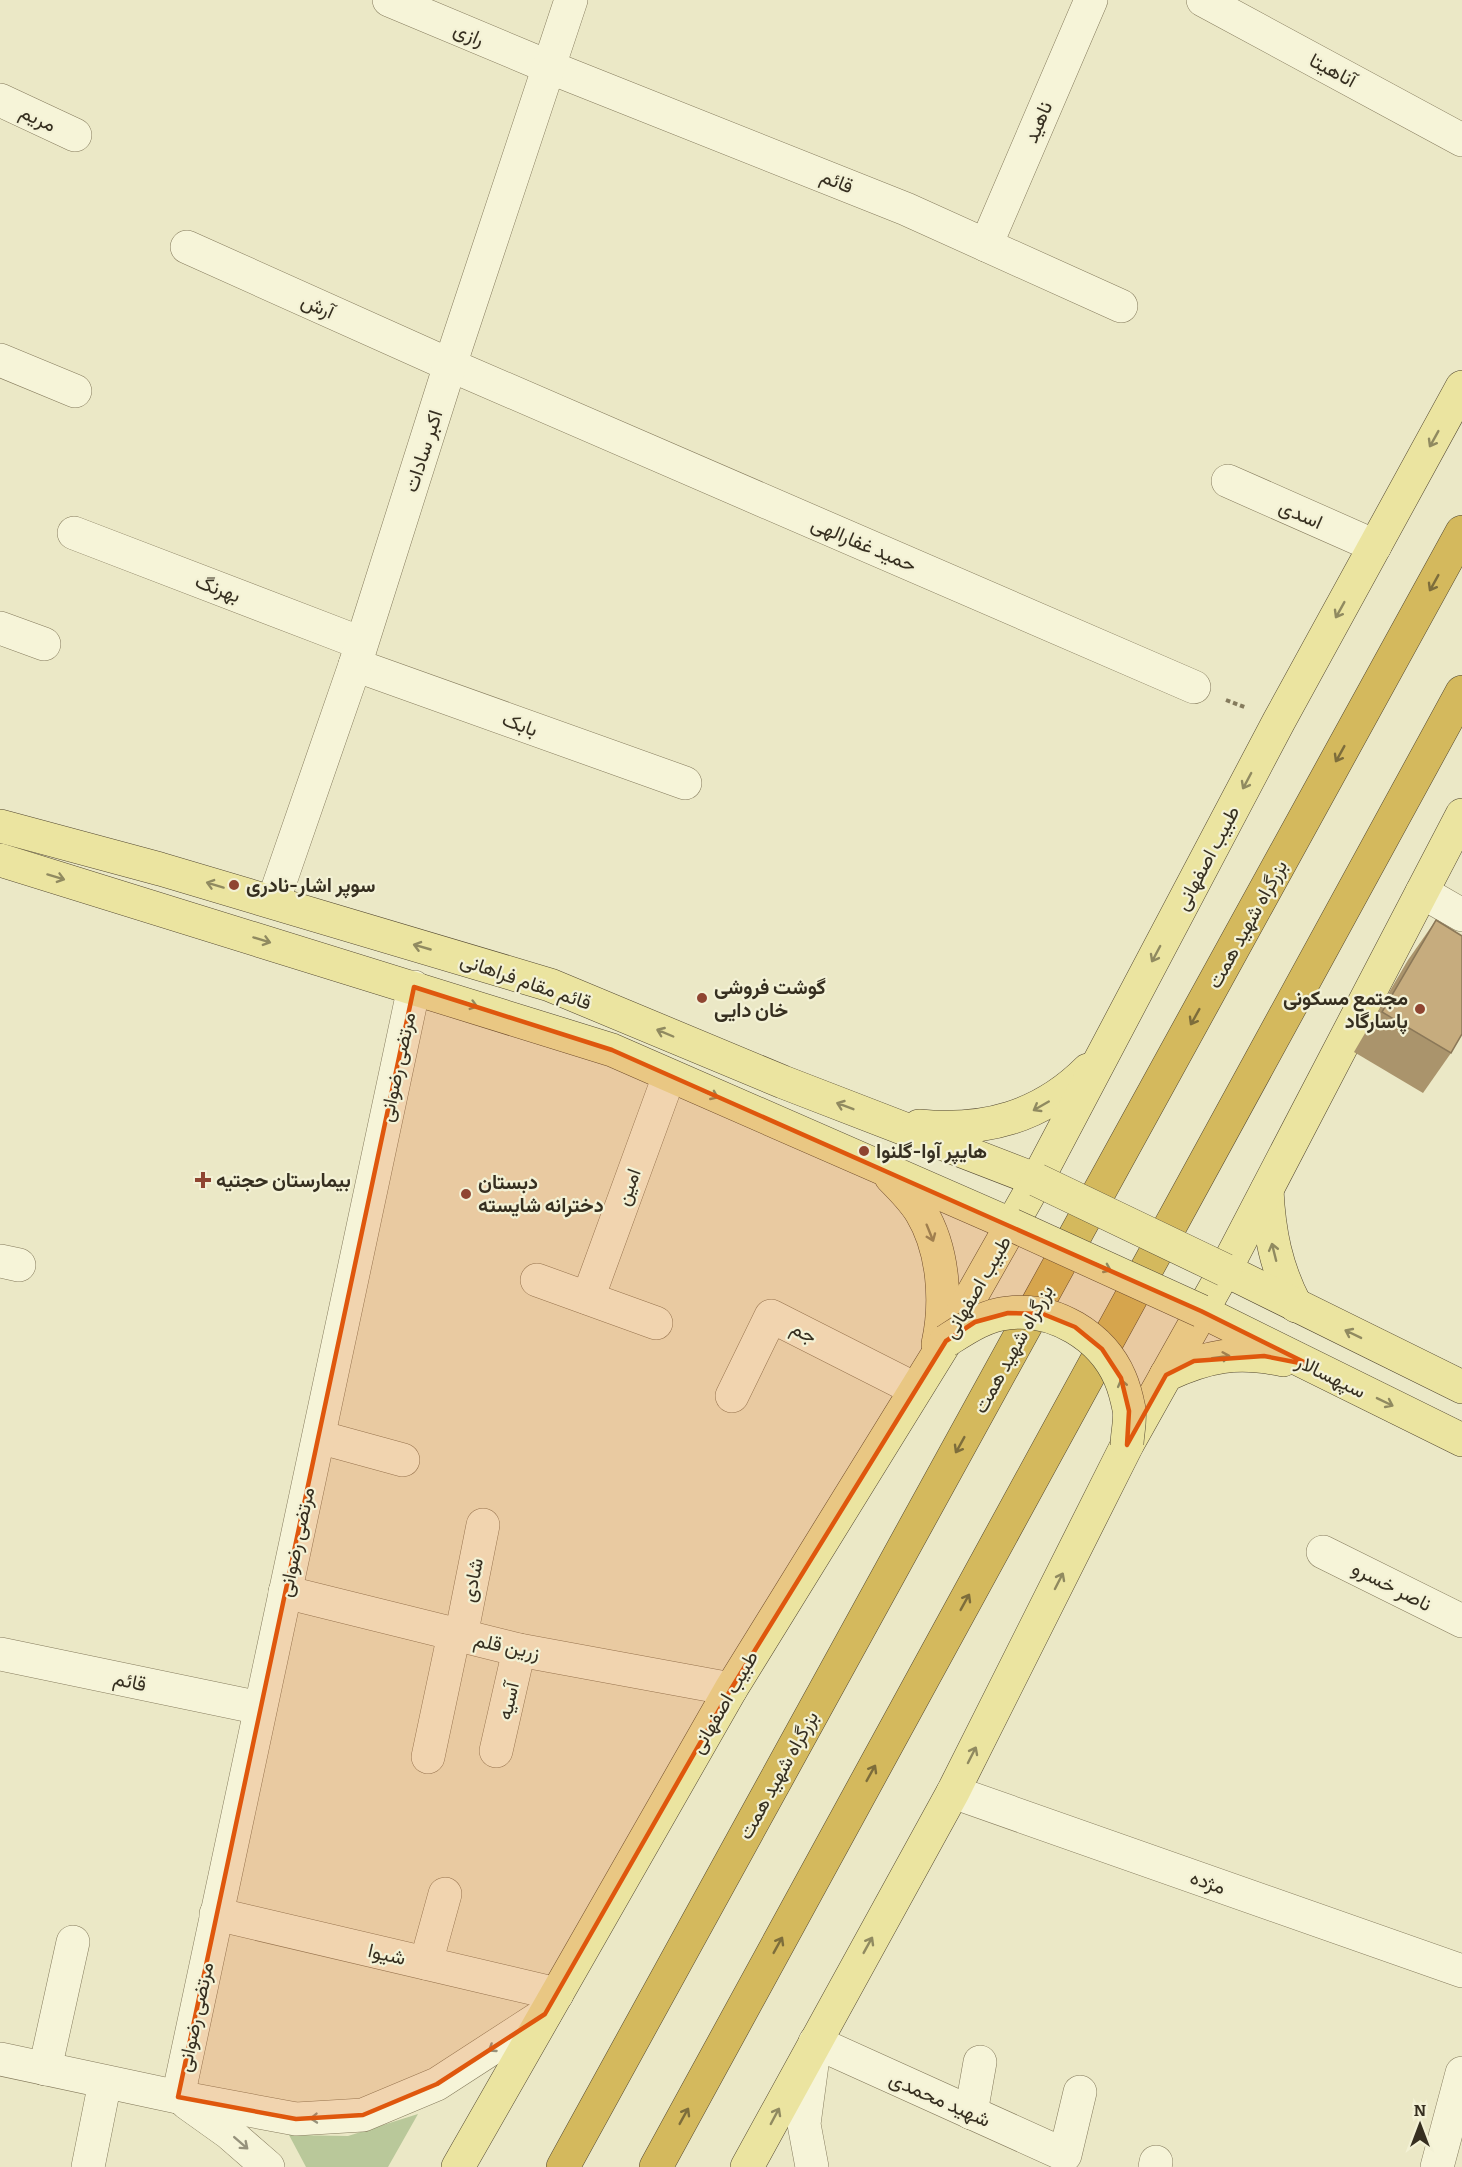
<svg xmlns="http://www.w3.org/2000/svg" width="1462" height="2167" font-family="Bitter,Vazirmatn,serif">
  <style>
    .green { fill: #b9c89a }
    .lines { fill: none; stroke-linecap: round; stroke-linejoin: round }
    .minor-casing { stroke: #857b5d; stroke-width: 34 }
    .major-casing { stroke: #534831; stroke-width: 34 }
    .highway-casing { stroke: #534831; stroke-width: 34 }
    .path { stroke: #857b5d; stroke-width: 4; stroke-dasharray: 4.5 3; stroke-linecap: butt }
    .minor { stroke: #f6f4d8; stroke-width: 33 }
    .major { stroke: #ebe4a0; stroke-width: 33 }
    .highway { stroke: #d4b95d; stroke-width: 33 }
    .major-bridge-casing { stroke: #534831; stroke-width: 34; stroke-linecap: butt }
    .major-bridge { stroke: #ebe4a0; stroke-width: 33 }
    .wall { fill: #aa946c }
    .building { fill: #c6ac7e; stroke: #8b7858; stroke-width: 1.5 }
    .oneway { stroke: #908a60 }
    .oneway2 { stroke: #7d6d3b }
    .oneway3 { stroke: #96927c }
    .marked { fill: #df570d; fill-opacity: 0.2; stroke: #df570d; stroke-width: 4.5; stroke-linejoin: round }
    .poi-dot { fill: #8f4531; stroke: #f3f1d5; stroke-width: 2 }
    .labels { text-anchor: middle; dominant-baseline: central; stroke-width: 4.5; stroke-linejoin: round; paint-order: stroke }
    .street-label { font-size: 20px; fill: #362f20; stroke: #f3f1d5 }
    .poi-label { font-size: 20px; font-weight: bold; fill: #362f20; stroke: #f3f1d5; text-anchor: start }
  </style>
  <rect width="100%" height="100%" fill="#ebe8c6"/>
  <polygon class="green" points="418,2114 388,2167 306,2167 289,2135 348,2136"/>
  <g class="lines">
    <g class="minor-casing">
      <g id="minor">
        <polyline points="389,0 549,67 906,209 1121,306"/>
        <polyline points="1203,0 1462,140"/>
        <polyline points="0,100 75,135"/>
        <polyline points="986,245 1091,0"/>
        <polyline points="187,247 450,365 1194,687"/>
        <polyline points="0,360 75,391"/>
        <polyline points="1228,481 1375,546"/>
        <polyline points="74,533 361,643"/>
        <polyline points="0,628 44,644"/>
        <polyline points="355,665 685,783"/>
        <polyline points="1422,892 1462,915"/>
        <polyline points="273,902 355,665 450,365 571,0"/>
        <polyline points="0,1261 19,1265"/>
        <polyline points="537,1280 656,1323"/>
        <polyline points="588,1298 669,1076"/>
        <polyline points="732,1396 771,1316 915,1389"/>
        <polyline points="319,1437 403,1460"/>
        <polyline points="1323,1552 1462,1621"/>
        <polyline points="285,1592 519,1650 731,1689"/>
        <polyline points="461,1636 483,1525"/>
        <polyline points="0,1654 260,1708"/>
        <polyline points="496,1751 519,1650"/>
        <polyline points="428,1757 454,1634"/>
        <polyline points="953,1792 1462,1971"/>
        <polyline points="216,1914 557,1994"/>
        <polyline points="426,1963 445,1894"/>
        <polyline points="0,2059 178,2097 296,2119 363,2115 437,2084 545,2014"/>
        <polyline points="45,2069 73,1942"/>
        <polyline points="178,2097 414,987"/>
        <polyline points="187,2103 229,2133 268,2167"/>
        <polyline points="971,2113 980,2062"/>
        <polyline points="88,2167 105,2082"/>
        <polyline points="812,2167 804,2124 815,2042 1065,2155 1080,2092"/>
        <polyline points="1155,2167 1156,2162"/>
        <polyline points="1437,2167 1462,2073"/>
      </g>
    </g>
    <g class="major-casing">
      <g id="major">
        <polyline points="0,826 160,869 550,985 783,1082 1037,1180"/>
        <polyline points="0,860 612,1050 1012,1225"/>
        <path d="M919 1126C985 1132 1041 1117 1088 1070"/>
        <path d="M891 1177C902 1188 913 1199 921 1212 944 1250 947 1303 938 1344"/>
        <path d="M1267 1190C1269 1232 1276 1268 1296 1306"/>
        <polyline points="1225,1270 1462,1387"/>
        <polyline points="1201,1311 1462,1440"/>
        <path d="M1166 1375C1207 1356 1237 1350 1283 1360"/>
        <polyline points="458,2167 731,1689 946,1341 1037,1180 1279,721 1462,387"/>
        <polyline points="747,2167 953,1792 1127,1445 1225,1270 1462,815"/>
      </g>
    </g>
    <g class="highway-casing">
      <g id="highway">
        <polyline points="563,2167 1462,532"/>
        <polyline points="656,2167 1462,692"/>
      </g>
    </g>
    <polyline class="path" points="1226,700 1247,708"/>
    <use href="#minor" class="minor"/>
    <use href="#major" class="major"/>
    <use href="#highway" class="highway"/>
    <g class="major-bridge-casing">
      <g id="major-bridge">
        <polyline points="1037,1180 1225,1270"/>
        <polyline points="1012,1225 1201,1311"/>
        <path d="M946 1341C965 1329 985 1315 1008 1313 1054 1307 1102 1336 1120 1378 1124 1387 1127 1399 1129 1409 1131 1420 1127 1434 1127 1445"/>
      </g>
    </g>
    <use href="#major-bridge" class="major-bridge"/>
  </g>
  <polygon class="wall" points="1436,920 1451,1053 1423,1093 1354,1052 1408,960"/>
  <polygon class="building" points="1436,920 1462,936 1462,1034 1451,1053 1382,1012"/>
  <defs><path id="oneway-shaft" d="M-6 0H5M1.5-3L5.5 0L1.5 3" fill="none" stroke-width="1.6" stroke-linecap="round" stroke-linejoin="round" transform="scale(1.5)"/></defs>
  <g class="oneway">
    <use href="#oneway-shaft" transform="translate(1434 439) rotate(119)"/>
    <use href="#oneway-shaft" transform="translate(1340 610) rotate(119)"/>
    <use href="#oneway-shaft" transform="translate(1247 781) rotate(118)"/>
    <use href="#oneway-shaft" transform="translate(56 877) rotate(17)"/>
    <use href="#oneway-shaft" transform="translate(215 885) rotate(-163)"/>
    <use href="#oneway-shaft" transform="translate(262 940) rotate(17)"/>
    <use href="#oneway-shaft" transform="translate(422 947) rotate(-164)"/>
    <use href="#oneway-shaft" transform="translate(1156 954) rotate(118)"/>
    <use href="#oneway-shaft" transform="translate(469 1004) rotate(18)"/>
    <use href="#oneway-shaft" transform="translate(665 1033) rotate(-157)"/>
    <use href="#oneway-shaft" transform="translate(710 1094) rotate(24)"/>
    <use href="#oneway-shaft" transform="translate(845 1106) rotate(-159)"/>
    <use href="#oneway-shaft" transform="translate(1041 1106) rotate(150)"/>
    <use href="#oneway-shaft" transform="translate(930 1233) rotate(68)"/>
    <use href="#oneway-shaft" transform="translate(1274 1252) rotate(-104)"/>
    <use href="#oneway-shaft" transform="translate(1103 1267) rotate(24)"/>
    <use href="#oneway-shaft" transform="translate(1353 1334) rotate(-154)"/>
    <use href="#oneway-shaft" transform="translate(1221 1357) rotate(-8)"/>
    <use href="#oneway-shaft" transform="translate(1123 1388) rotate(-104)"/>
    <use href="#oneway-shaft" transform="translate(1385 1402) rotate(26)"/>
    <use href="#oneway-shaft" transform="translate(1059 1581) rotate(-63)"/>
    <use href="#oneway-shaft" transform="translate(972 1755) rotate(-63)"/>
    <use href="#oneway-shaft" transform="translate(868 1945) rotate(-61)"/>
    <use href="#oneway-shaft" transform="translate(775 2116) rotate(-62)"/>
  </g>
  <g class="oneway2">
    <use href="#oneway-shaft" transform="translate(1434 583) rotate(119)"/>
    <use href="#oneway-shaft" transform="translate(1340 754) rotate(119)"/>
    <use href="#oneway-shaft" transform="translate(1195 1017) rotate(119)"/>
    <use href="#oneway-shaft" transform="translate(960 1445) rotate(119)"/>
    <use href="#oneway-shaft" transform="translate(965 1602) rotate(-61)"/>
    <use href="#oneway-shaft" transform="translate(871 1773) rotate(-61)"/>
    <use href="#oneway-shaft" transform="translate(778 1945) rotate(-61)"/>
    <use href="#oneway-shaft" transform="translate(684 2116) rotate(-61)"/>
  </g>
  <g class="oneway3">
    <use href="#oneway-shaft" transform="translate(496 2046) rotate(147)"/>
    <use href="#oneway-shaft" transform="translate(319 2118) rotate(177)"/>
    <use href="#oneway-shaft" transform="translate(241 2143) rotate(41)"/>
  </g>
  <path class="marked" d="M414 987 612 1050 1201 1311 1310 1365 1264 1356 1194 1361 1166 1375 1127 1445 1129 1411 1121 1378 1102 1349 1075 1327 1043 1314 1008 1313 975 1322 946 1341 731 1689 545 2014 437 2084 363 2115 296 2119 178 2097Z"/>
  <g class="poi-dot">
    <circle cx="234" cy="885" r="6"/>
    <circle cx="702" cy="998" r="6"/>
    <circle cx="1420" cy="1009" r="6"/>
    <circle cx="864" cy="1151" r="6"/>
    <path d="M200 1171h6v6h6v6h-6v6h-6v-6h-6v-6h6z"/>
    <circle cx="466" cy="1194" r="6"/>
  </g>
  <g class="labels">
    <g class="street-label">
      <text transform="translate(469 34) rotate(23)">رازی</text>
      <text transform="translate(1333 70) rotate(28)">آناهیتا</text>
      <text transform="translate(38 118) rotate(25)">مریم</text>
      <text transform="translate(1038 122) rotate(-67)">ناهید</text>
      <text transform="translate(837 181) rotate(22)">قائم</text>
      <text transform="translate(318 306) rotate(24)">آرش</text>
      <text transform="translate(423 451) rotate(-72)">اکبر سادات</text>
      <text transform="translate(1301 514) rotate(24)">اسدی</text>
      <text transform="translate(864 544) rotate(23)">حمید غفارالهی</text>
      <text transform="translate(218 588) rotate(21)">بهرنگ</text>
      <text transform="translate(520 724) rotate(20)">بابک</text>
      <text transform="translate(1207 858) rotate(-62)">طبیب اصفهانی</text>
      <text transform="translate(1247 924) rotate(-61)">بزرگراه شهید همت</text>
      <text transform="translate(526 981) rotate(19)">قائم مقام فراهانی</text>
      <text transform="translate(397 1067) rotate(-78)">مرتضی رضوانی</text>
      <text transform="translate(628 1187) rotate(-70)">امین</text>
      <text transform="translate(977 1287) rotate(-60)">طبیب اصفهانی</text>
      <text transform="translate(804 1332) rotate(27)">جم</text>
      <text transform="translate(1013 1349) rotate(-61)">بزرگراه شهید همت</text>
      <text transform="translate(1331 1376) rotate(26)">سپهسالار</text>
      <text transform="translate(296 1542) rotate(-78)">مرتضی رضوانی</text>
      <text transform="translate(472 1580) rotate(-79)">شادی</text>
      <text transform="translate(1392 1586) rotate(27)">ناصر خسرو</text>
      <text transform="translate(507 1646) rotate(12)">زرین قلم</text>
      <text transform="translate(130 1681) rotate(12)">قائم</text>
      <text transform="translate(508 1701) rotate(-77)">آسیه</text>
      <text transform="translate(724 1702) rotate(-60)">طبیب اصفهانی</text>
      <text transform="translate(778 1775) rotate(-61)">بزرگراه شهید همت</text>
      <text transform="translate(1208 1882) rotate(19)">مژده</text>
      <text transform="translate(387 1954) rotate(13)">شیوا</text>
      <text transform="translate(195 2017) rotate(-78)">مرتضی رضوانی</text>
      <text transform="translate(940 2099) rotate(24)">شهید محمدی</text>
    </g>
    <g class="poi-label">
      <text x="246" y="885">سوپر اشار-نادری</text>
      <text x="714" y="987">گوشت فروشی<tspan x="714" dy="23">خان دایی</tspan></text>
      <text x="1408" y="998" text-anchor="end">مجتمع مسکونی<tspan x="1408" dy="23">پاسارگاد</tspan></text>
      <text x="876" y="1151">هایپر آوا-گلنوا</text>
      <text x="216" y="1180">بیمارستان حجتیه</text>
      <text x="478" y="1182">دبستان<tspan x="478" dy="23">دخترانه شایسته</tspan></text>
    </g>
  </g>
  <g transform="translate(1420 2125)" stroke="#f3f1d5" stroke-width="4.5" paint-order="stroke">
  <path d="M0-4.5L10 22L0 15L-10 22Z" fill="#362f20"/>
  <text y="-9" font-size="16" font-weight="bold" text-anchor="middle" fill="#362f20">N</text>
  </g>
</svg>
